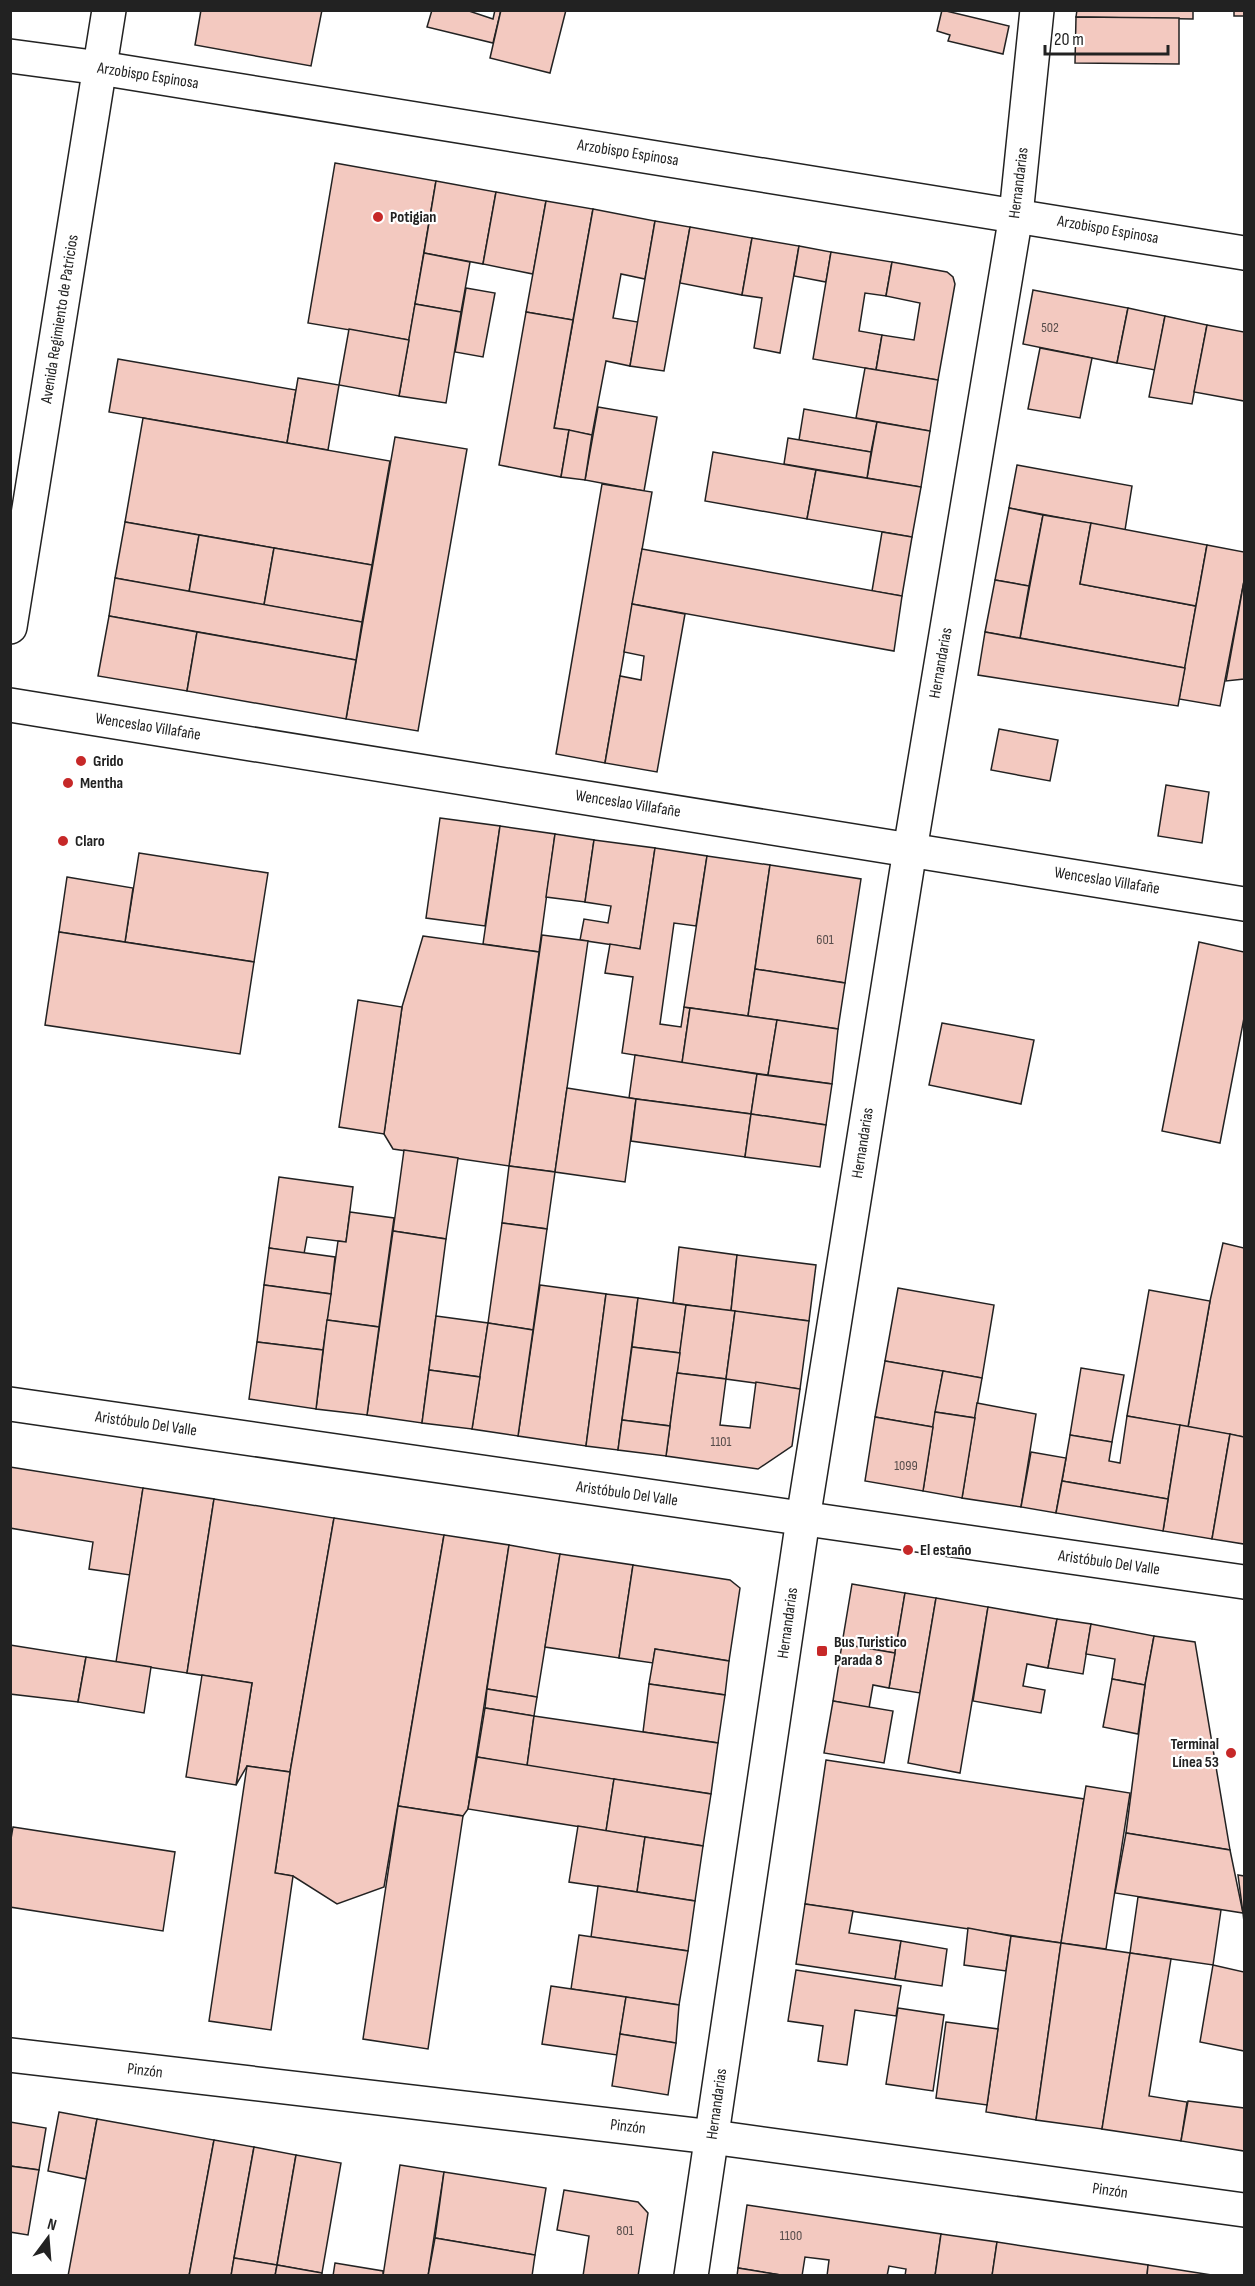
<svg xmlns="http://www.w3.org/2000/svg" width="1255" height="2286" font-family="'Sofia Sans Condensed',sans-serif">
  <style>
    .building { fill: #f3c9c0; stroke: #222; stroke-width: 1.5 }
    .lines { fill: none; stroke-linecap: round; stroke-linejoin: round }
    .minor-casing { stroke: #222; stroke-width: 36 }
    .secondary-casing { stroke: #222; stroke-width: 36 }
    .minor { stroke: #fff; stroke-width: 33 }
    .secondary { stroke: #fff; stroke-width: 33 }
    .poi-dot { fill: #c62828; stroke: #fff; stroke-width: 2 }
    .labels { text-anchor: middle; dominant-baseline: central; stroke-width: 4.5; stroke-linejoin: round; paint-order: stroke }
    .number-label { font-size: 14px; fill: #564c4a }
    .street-label { font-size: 16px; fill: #222; stroke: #fff }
    .poi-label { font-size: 16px; font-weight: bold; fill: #222; stroke: #fff; text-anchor: start }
  </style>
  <rect width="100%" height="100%" fill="#fff"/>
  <g class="building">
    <polygon points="201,10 322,10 311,66 195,45"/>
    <polygon points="432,10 466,10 493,19 495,10 501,10 493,43 427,27"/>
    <polygon points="501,10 566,10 550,73 490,58"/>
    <polygon points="942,10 1009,26 1003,54 948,41 950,35 937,31"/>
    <polygon points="1077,10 1193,10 1193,19 1076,17"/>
    <rect x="1234" y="10" width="10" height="6"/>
    <polygon points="1076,17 1179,18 1179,64 1075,63"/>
    <polygon points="335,163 436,181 409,340 308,323"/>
    <polygon points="436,181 496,192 483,264 424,253"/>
    <polygon points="496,192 546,201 533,274 483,264"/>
    <polygon points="546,201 593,209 573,320 526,312"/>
    <polygon points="593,209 655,221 645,279 621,274 613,318 638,322 630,366 606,361 592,435 554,428"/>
    <polygon points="655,221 690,227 664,371 630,366"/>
    <polygon points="690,227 752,238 742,295 680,283"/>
    <polygon points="752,238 799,246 780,353 754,348 762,298 742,295"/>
    <polygon points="799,246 831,252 826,282 794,276"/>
    <polygon points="831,252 892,262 886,296 865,293 859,331 882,335 876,370 813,359"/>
    <polygon points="424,253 470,262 461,312 415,304"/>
    <polygon points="892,262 947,272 953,277 955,284 938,380 876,370 882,335 914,340 920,303 886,296"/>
    <polygon points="466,288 495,293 483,357 455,352"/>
    <polygon points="1033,290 1128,308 1117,363 1023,344"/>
    <polygon points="415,304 461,312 446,403 399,396"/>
    <polygon points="1128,308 1165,316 1155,370 1117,363"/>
    <polygon points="526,312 573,320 554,428 569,430 561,477 499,465"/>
    <polygon points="1165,316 1207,325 1192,404 1149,397"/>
    <polygon points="1207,325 1244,332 1244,401 1194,392"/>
    <polygon points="349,329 409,340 399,396 339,385"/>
    <polygon points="1040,348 1092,358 1080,418 1028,409"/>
    <polygon points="118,359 296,390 287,443 109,412"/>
    <polygon points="865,368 938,380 930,431 856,418"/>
    <polygon points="298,378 339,385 328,450 287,443"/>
    <polygon points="598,407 657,417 644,491 585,480"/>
    <polygon points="804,409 877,422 871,452 799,440"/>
    <polygon points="143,418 390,461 372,565 125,522"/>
    <polygon points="877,422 930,431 921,487 867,478"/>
    <polygon points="569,430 592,435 585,480 561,477"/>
    <polygon points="395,437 467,449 418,731 346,719"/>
    <polygon points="788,438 871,452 867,478 784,464"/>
    <polygon points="713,452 816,470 807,519 705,501"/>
    <polygon points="1017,465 1132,486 1125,530 1009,508"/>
    <polygon points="816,470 921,487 912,537 807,519"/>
    <polygon points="602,484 652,492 605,763 556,754"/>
    <polygon points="1009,508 1043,515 1029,586 995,580"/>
    <polygon points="1043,515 1091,523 1080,584 1196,606 1185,668 1020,638"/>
    <polygon points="125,522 199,535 189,592 115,578"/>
    <polygon points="1091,523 1207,545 1196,606 1080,584"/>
    <polygon points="882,532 912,537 902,596 872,591"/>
    <polygon points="199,535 274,548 264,605 189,592"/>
    <polygon points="1207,545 1244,552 1244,581 1220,706 1179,699"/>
    <polygon points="274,548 372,565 362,622 264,605"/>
    <polygon points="642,549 902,596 894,651 632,604"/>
    <polygon points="115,578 362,622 356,660 109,616"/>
    <polygon points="995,580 1029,586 1020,638 985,632"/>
    <polygon points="1244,581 1244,679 1226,681"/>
    <polygon points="632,604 685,614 657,772 605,763 620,676 641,680 644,656 624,652"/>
    <polygon points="109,616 197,632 187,691 98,676"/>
    <polygon points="197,632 356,660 346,719 187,691"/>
    <polygon points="985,632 1185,668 1178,706 978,675"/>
    <polygon points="999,729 1058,740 1050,781 991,770"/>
    <polygon points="1166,785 1209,792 1202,843 1158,836"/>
    <polygon points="440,818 500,826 485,926 426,918"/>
    <polygon points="500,826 555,834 539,952 483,944"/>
    <polygon points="555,834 594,840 585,902 546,897"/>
    <polygon points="594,840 655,848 640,949 580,940 584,919 608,923 611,906 585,902"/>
    <polygon points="655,848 707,856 696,926 674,923 660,1024 681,1027 684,1007 690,1008 682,1063 622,1053 633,977 605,973 610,944 640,949"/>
    <polygon points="139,853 268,873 254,962 125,942"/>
    <polygon points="707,856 770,865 748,1016 684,1007"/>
    <polygon points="770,865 861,879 845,983 755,969"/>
    <polygon points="67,877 133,888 125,942 59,932"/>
    <polygon points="59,932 254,962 240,1054 45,1025"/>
    <polygon points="542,935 588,941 555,1172 509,1166"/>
    <polygon points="423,936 539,952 509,1166 393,1149 384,1134 402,1007"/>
    <polygon points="1199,942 1244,952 1244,1018 1220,1143 1162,1131"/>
    <polygon points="755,969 845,983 838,1029 748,1016"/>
    <polygon points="358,1000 402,1007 384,1134 339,1127"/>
    <polygon points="690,1008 777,1020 768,1075 682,1063"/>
    <polygon points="777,1020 838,1029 832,1084 768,1075"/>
    <polygon points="942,1023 1034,1040 1021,1104 929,1085"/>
    <polygon points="635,1055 757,1074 751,1114 629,1098"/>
    <polygon points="757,1074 832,1084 826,1125 751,1114"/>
    <polygon points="567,1088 636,1099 625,1182 555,1172"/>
    <polygon points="636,1099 751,1114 745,1157 631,1141"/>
    <polygon points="751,1114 826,1125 820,1167 745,1157"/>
    <polygon points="404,1150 458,1158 446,1239 393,1231"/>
    <polygon points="509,1166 555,1172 547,1229 502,1223"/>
    <polygon points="279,1177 353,1187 346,1242 307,1237 304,1254 269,1248"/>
    <polygon points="350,1212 394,1218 379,1327 327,1320 338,1241 346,1242"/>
    <polygon points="502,1223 547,1229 533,1330 488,1323"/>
    <polygon points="393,1231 446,1239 422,1423 367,1415"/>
    <polygon points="1223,1243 1244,1248 1244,1437 1188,1427 1210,1301"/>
    <polygon points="679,1247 737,1255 731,1311 673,1303"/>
    <polygon points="269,1248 335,1257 331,1294 264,1285"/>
    <polygon points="737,1255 816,1265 809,1321 731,1311"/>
    <polygon points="264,1285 331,1294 323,1350 257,1342"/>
    <polygon points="540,1285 606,1294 586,1446 518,1436"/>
    <polygon points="898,1288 994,1305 982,1378 885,1361"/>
    <polygon points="1149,1290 1210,1301 1188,1427 1127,1416"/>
    <polygon points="606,1294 638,1298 618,1450 586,1446"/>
    <polygon points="638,1298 686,1305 680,1353 632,1347"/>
    <polygon points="686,1305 735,1311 726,1379 677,1373"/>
    <polygon points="735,1311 809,1321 800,1389 726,1379"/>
    <polygon points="436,1316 488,1323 480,1377 429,1370"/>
    <polygon points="327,1320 379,1327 367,1415 316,1409"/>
    <polygon points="488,1323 533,1330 518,1436 472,1429"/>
    <polygon points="257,1342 323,1350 316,1409 249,1399"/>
    <polygon points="632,1347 680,1353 670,1426 622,1420"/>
    <polygon points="885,1361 943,1371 933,1427 875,1417"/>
    <polygon points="1081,1368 1124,1375 1112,1442 1070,1435"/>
    <polygon points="429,1370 480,1377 472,1429 422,1423"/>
    <polygon points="943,1371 982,1378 975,1418 935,1412"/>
    <polygon points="677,1373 726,1379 720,1425 750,1428 756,1382 800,1389 792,1446 758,1469 666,1456"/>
    <polygon points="977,1403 1036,1414 1021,1507 962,1498"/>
    <polygon points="935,1412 975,1418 962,1498 923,1491"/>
    <polygon points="1127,1416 1180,1425 1168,1499 1062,1481 1070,1435 1112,1442 1109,1461 1120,1463"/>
    <polygon points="875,1417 933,1427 923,1491 865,1481"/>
    <polygon points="622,1420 670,1426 666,1456 618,1450"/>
    <polygon points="1180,1425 1230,1434 1212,1539 1163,1531"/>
    <polygon points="1230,1434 1244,1437 1244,1544 1212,1539"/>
    <polygon points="1031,1452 1066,1458 1056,1513 1021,1507"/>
    <polygon points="10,1467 143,1488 130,1575 89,1569 93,1542 10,1528"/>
    <polygon points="1062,1481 1168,1499 1163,1531 1056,1513"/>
    <polygon points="143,1488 214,1499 187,1673 116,1662"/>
    <polygon points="214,1499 334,1518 290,1772 247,1766 236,1785 252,1683 187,1673"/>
    <polygon points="334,1518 444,1535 384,1887 337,1904 293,1876 275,1873 290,1772"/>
    <polygon points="444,1535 509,1545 468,1809 463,1816 398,1806"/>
    <polygon points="509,1545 560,1554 537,1697 487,1689"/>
    <polygon points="560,1554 633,1565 619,1658 545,1647"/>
    <polygon points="633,1565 730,1580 740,1588 729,1661 655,1649 653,1663 619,1658"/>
    <polygon points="852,1584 905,1593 895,1653 842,1644"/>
    <polygon points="905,1593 936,1598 920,1693 889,1688"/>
    <polygon points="936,1598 988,1607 960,1773 908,1763"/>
    <polygon points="988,1607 1057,1619 1048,1668 1027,1664 1023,1686 1045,1690 1041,1713 973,1701"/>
    <polygon points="1057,1619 1091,1624 1083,1674 1048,1668"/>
    <polygon points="1091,1624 1154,1636 1145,1685 1112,1679 1115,1659 1086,1654"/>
    <polygon points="1154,1636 1195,1642 1230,1850 1126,1833 1145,1685"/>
    <polygon points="842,1644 895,1653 889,1688 873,1685 869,1708 833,1701"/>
    <polygon points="10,1645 86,1657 78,1702 10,1694"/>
    <polygon points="655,1649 729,1661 725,1695 649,1684"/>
    <polygon points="86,1657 151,1667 144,1713 78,1702"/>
    <polygon points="202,1675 252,1683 236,1785 186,1777"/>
    <polygon points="1112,1679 1145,1685 1138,1734 1103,1727"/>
    <polygon points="649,1684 725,1695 718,1743 643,1732"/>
    <polygon points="487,1689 537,1697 534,1716 485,1708"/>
    <polygon points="833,1701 893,1711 884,1763 824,1753"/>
    <polygon points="485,1708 534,1716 527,1766 477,1757"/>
    <polygon points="534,1716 718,1743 711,1794 527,1766"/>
    <polygon points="477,1757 614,1779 606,1831 468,1809"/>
    <polygon points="826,1760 1084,1799 1061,1943 805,1904"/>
    <polygon points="247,1766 290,1772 275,1873 293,1876 271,2030 209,2021"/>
    <polygon points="614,1779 711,1794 703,1846 606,1831"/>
    <polygon points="1086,1786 1130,1793 1106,1949 1061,1943"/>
    <polygon points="398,1806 463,1816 428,2049 363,2039"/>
    <polygon points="578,1826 645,1837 637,1892 569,1882"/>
    <polygon points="13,1827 175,1852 163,1931 10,1907 10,1845"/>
    <polygon points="1126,1833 1230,1850 1243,1913 1115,1893"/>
    <polygon points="645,1837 703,1846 695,1901 637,1892"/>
    <polygon points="1238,1875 1244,1876 1244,1922 1243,1913"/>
    <polygon points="598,1886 695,1901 688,1951 591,1937"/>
    <polygon points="1138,1897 1221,1910 1213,1965 1130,1953"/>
    <polygon points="805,1904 853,1911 849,1933 901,1941 895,1979 796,1964"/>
    <polygon points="968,1928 1011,1936 1006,1971 964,1965"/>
    <polygon points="579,1935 688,1951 679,2005 571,1989"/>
    <polygon points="1011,1936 1061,1943 1036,2120 986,2112"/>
    <polygon points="901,1941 947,1949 942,1986 895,1979"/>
    <polygon points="1061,1943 1130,1953 1102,2129 1036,2120"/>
    <polygon points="1130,1953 1171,1959 1149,2096 1187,2102 1181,2141 1102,2129"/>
    <polygon points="1213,1965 1244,1972 1244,2051 1200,2042"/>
    <polygon points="796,1970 901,1986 896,2016 855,2010 847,2065 818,2061 823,2026 788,2021"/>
    <polygon points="551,1986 626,1997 617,2055 542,2044"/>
    <polygon points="626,1997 679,2005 676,2043 620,2034"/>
    <polygon points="898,2008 944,2015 933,2091 886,2084"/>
    <polygon points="946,2022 998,2029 987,2105 936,2098"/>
    <polygon points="620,2034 676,2043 668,2095 612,2086"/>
    <polygon points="1188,2101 1244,2108 1244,2151 1181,2141"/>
    <polygon points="59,2112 97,2119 86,2179 48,2171"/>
    <polygon points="97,2119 214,2140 189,2276 68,2276"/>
    <polygon points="10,2122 46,2128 39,2170 10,2166"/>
    <polygon points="214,2140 254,2147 234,2258 231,2276 189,2276"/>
    <polygon points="254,2147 296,2155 277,2265 234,2258"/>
    <polygon points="296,2155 341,2163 322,2273 277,2265"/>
    <polygon points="400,2165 444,2172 428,2276 383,2276"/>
    <polygon points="10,2166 39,2170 28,2235 10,2232"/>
    <polygon points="444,2172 546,2188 535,2255 435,2238"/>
    <polygon points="564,2190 638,2202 648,2213 638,2276 583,2276 589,2236 557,2230"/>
    <polygon points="747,2205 941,2234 935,2276 905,2276 906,2269 889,2266 887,2276 827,2276 829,2260 805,2257 802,2276 787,2276 738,2268"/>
    <polygon points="941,2234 997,2242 992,2276 935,2276"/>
    <polygon points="435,2238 535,2255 532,2276 428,2276"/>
    <polygon points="997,2242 1148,2265 1147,2276 992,2276"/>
    <polygon points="234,2258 277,2265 275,2276 231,2276"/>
    <polygon points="335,2263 383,2271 383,2276 333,2276"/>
    <polygon points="277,2265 322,2273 321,2276 275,2276"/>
    <polygon points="1148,2265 1218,2276 1147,2276"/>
    <polygon points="738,2268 787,2276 737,2276"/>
  </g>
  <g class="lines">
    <g class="minor-casing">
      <g id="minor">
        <polyline points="10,56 100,68 1244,253"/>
        <polyline points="10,705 1244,904"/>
        <polyline points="10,1404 1244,1582"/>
        <polyline points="10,2055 712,2137 1244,2210"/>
        <polyline points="691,2276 803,1519 910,850 1016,215 1037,10"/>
      </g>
    </g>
    <g class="secondary-casing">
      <polyline id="secondary" points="10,627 109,10"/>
    </g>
    <use href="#minor" class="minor"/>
    <use href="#secondary" class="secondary"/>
  </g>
  <g class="poi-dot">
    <circle cx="378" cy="217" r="6"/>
    <circle cx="81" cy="761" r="6"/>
    <circle cx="68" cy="783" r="6"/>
    <circle cx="63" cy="841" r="6"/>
    <circle cx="908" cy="1550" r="6"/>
    <rect x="816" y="1645" width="12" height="12" rx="3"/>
    <circle cx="1231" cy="1753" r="6"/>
  </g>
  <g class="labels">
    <g class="number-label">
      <text x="1050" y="327">502</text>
      <text x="825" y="939">601</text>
      <text x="721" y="1441">1101</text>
      <text x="906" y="1465">1099</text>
      <text x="625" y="2230">801</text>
      <text x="791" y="2235">1100</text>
    </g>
    <g class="street-label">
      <text transform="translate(148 76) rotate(9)">Arzobispo Espinosa</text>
      <text transform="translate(628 153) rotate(9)">Arzobispo Espinosa</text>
      <text transform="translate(1019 183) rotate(-83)">Hernandarias</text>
      <text transform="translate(1108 230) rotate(10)">Arzobispo Espinosa</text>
      <text transform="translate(60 319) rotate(-81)">Avenida Regimiento de Patricios</text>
      <text transform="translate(941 663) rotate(-80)">Hernandarias</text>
      <text transform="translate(148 727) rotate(9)">Wenceslao Villafañe</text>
      <text transform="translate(628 804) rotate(9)">Wenceslao Villafañe</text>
      <text transform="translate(1107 881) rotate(9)">Wenceslao Villafañe</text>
      <text transform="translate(863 1143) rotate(-81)">Hernandarias</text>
      <text transform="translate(146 1424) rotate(8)">Aristóbulo Del Valle</text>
      <text transform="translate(627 1494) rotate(8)">Aristóbulo Del Valle</text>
      <text transform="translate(1109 1563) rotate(8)">Aristóbulo Del Valle</text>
      <text transform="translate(788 1623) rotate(-82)">Hernandarias</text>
      <text transform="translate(145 2071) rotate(7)">Pinzón</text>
      <text transform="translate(717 2104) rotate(-82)">Hernandarias</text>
      <text transform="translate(628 2127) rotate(7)">Pinzón</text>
      <text transform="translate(1110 2191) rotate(8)">Pinzón</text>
    </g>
    <g class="poi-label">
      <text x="390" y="217">Potigian</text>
      <text x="93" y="761">Grido</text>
      <text x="80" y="783">Mentha</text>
      <text x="75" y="841">Claro</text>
      <text x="920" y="1550">El estaño</text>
      <text x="834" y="1642">Bus Turistico<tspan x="834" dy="18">Parada 8</tspan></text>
      <text x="1219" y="1744" text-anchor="end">Terminal<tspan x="1219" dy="18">Línea 53</tspan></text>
    </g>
  </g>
  <rect width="1255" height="2286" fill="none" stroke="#222222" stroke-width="24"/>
  <g transform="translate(48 2238) rotate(16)" stroke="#ffffff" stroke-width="4.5" paint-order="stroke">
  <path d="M0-4.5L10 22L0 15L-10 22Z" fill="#222222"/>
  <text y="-9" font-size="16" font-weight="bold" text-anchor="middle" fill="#222222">N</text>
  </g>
  <path d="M1045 45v9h123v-9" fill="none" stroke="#222222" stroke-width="3"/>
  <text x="1054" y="45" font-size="18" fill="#222222" stroke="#ffffff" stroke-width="4.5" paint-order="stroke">20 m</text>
</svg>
